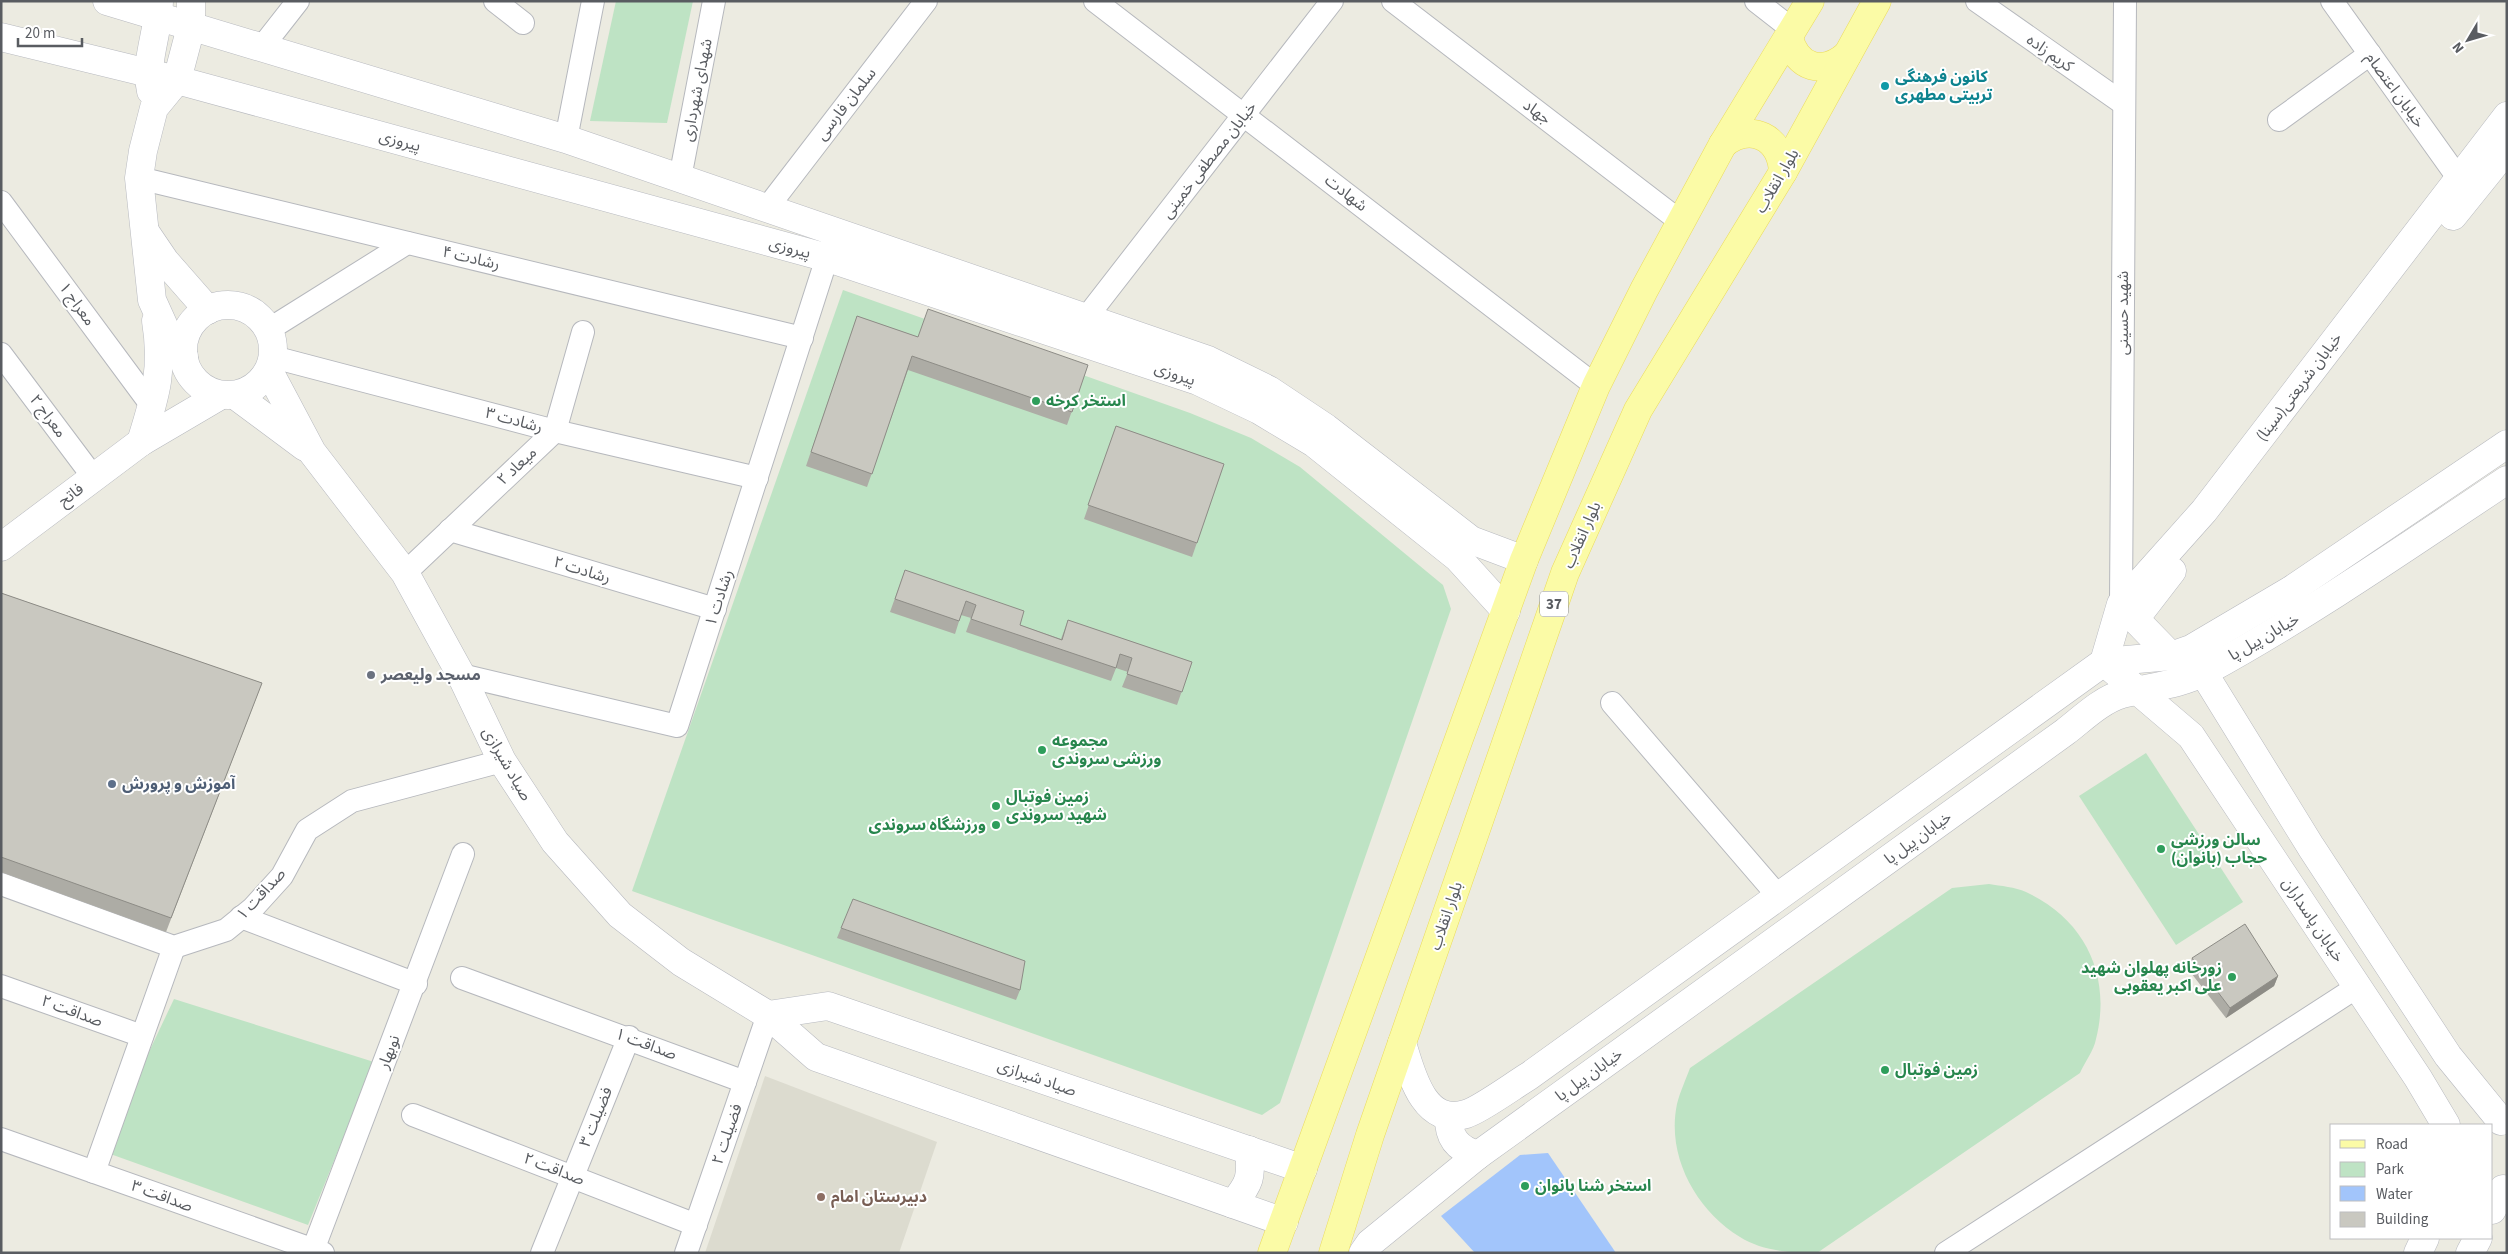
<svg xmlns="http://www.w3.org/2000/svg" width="2508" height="1254" font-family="'Source Sans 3','Noto Sans Arabic',sans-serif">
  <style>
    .education { fill: #dcdbcf }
    .green { fill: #bee3c4 }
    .water { fill: #a2c5fb }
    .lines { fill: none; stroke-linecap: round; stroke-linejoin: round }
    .street-casing { stroke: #b6b8bd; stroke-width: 24 }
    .secondary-casing { stroke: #b7b9bf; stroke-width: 29 }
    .primary-casing { stroke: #ebdb5b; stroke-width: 29 }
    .street { stroke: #fff; stroke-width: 22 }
    .secondary { stroke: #fff; stroke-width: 28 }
    .primary { stroke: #fbfba6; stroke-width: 28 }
    .wall { fill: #adaca5 }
    .shaded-wall { fill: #8d8c86 }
    .building { fill: #c9c8c0; stroke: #8d8c86 }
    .culture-dot { fill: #0f9aa8; stroke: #fff; stroke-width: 2 }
    .leisure-dot { fill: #2e9e5b; stroke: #fff; stroke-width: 2 }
    .worship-dot { fill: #6b7280; stroke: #fff; stroke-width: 2 }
    .service-dot { fill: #5c6f8a; stroke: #fff; stroke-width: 2 }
    .education-dot { fill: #8d6e63; stroke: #fff; stroke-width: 2 }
    .labels { text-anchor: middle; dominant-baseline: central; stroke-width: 4; stroke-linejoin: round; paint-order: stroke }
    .shield { fill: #fff; stroke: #8b8d90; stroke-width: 1 }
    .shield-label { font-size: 15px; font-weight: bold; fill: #595c61 }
    .street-label { font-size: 16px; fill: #595c61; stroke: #fff }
    .culture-label { font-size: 16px; font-weight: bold; fill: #0d838f; stroke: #fff; text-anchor: start }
    .leisure-label { font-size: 16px; font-weight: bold; fill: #27864d; stroke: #fff; text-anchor: start }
    .worship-label { font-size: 16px; font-weight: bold; fill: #5b616d; stroke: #fff; text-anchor: start }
    .service-label { font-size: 16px; font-weight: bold; fill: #4e5e75; stroke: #fff; text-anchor: start }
    .education-label { font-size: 16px; font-weight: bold; fill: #785e54; stroke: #fff; text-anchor: start }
  </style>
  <rect width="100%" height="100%" fill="#ecebe1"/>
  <polygon class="education" points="765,1076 937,1142 899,1253 705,1253"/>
  <g class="green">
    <polygon points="616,1 693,1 667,123 590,121"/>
    <polygon points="843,290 1190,413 1251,438 1300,467 1443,585 1451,609 1280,1103 1262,1115 632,891"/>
    <polygon points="2146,753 2243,902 2176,945 2079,796"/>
    <path d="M1989 884C2001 886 2015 887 2026 892 2085 919 2112 976 2096 1039 2094 1050 2085 1062 2080 1073L1817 1253C1791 1253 1762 1251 1740 1237 1696 1210 1666 1156 1677 1104 1680 1092 1686 1079 1690 1068L1952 888Z"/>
    <polygon points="174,999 374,1062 308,1225 102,1151"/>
  </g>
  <polygon class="water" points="1548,1153 1616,1253 1475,1253 1441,1216 1520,1155"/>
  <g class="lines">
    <g class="street-casing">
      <g id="street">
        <polyline points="495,1 523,23"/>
        <polyline points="1095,1 1596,386"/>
        <polyline points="1393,1 1681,222"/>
        <polyline points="1756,1 1793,30"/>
        <polyline points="1977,1 2124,104"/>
        <polyline points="2125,1 2121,604 2127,611"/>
        <polyline points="2332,1 2459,179"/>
        <polyline points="262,47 298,1"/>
        <polyline points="2279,120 2370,54"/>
        <polyline points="566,139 593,1"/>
        <polyline points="139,178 802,338"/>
        <polyline points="680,178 714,1"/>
        <polyline points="1,202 152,406"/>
        <polyline points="767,208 926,1"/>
        <polyline points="1086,318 1332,1"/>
        <polyline points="268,330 407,243"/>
        <polyline points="1,354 94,478"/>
        <polyline points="273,357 555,431 757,478"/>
        <polyline points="450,530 715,609"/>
        <polyline points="405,573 555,431 583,332"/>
        <polyline points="461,675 677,726 832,242"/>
        <polyline points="1612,703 1779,897"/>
        <polyline points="1,884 174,947 226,930 253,908 282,876 307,830 352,801 502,761"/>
        <polyline points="241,917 416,984"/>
        <polyline points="462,978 745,1082"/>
        <polyline points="1,986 142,1036"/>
        <polyline points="413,1115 696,1225"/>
        <polyline points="1,1139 323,1253"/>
        <polyline points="94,1172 174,947"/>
        <polyline points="313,1250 463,854"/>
        <polyline points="542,1253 629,1037"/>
        <polyline points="686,1253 768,1015"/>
        <polyline points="1946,1253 2357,987"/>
      </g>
    </g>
    <g class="secondary-casing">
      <g id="secondary">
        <polyline points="107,1 566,139 1208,360 1269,390 1326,428 1471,540 1524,560"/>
        <polyline points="1,37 177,80 828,258 1198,381 1259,410 1314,443 1458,558 1506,611"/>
        <path d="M151 91C144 61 159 32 159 1"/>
        <polyline points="2453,216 2507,149"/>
        <polyline points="146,233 165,261 208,310"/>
        <circle cx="228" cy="350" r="45"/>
        <polyline points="184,357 171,342 152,300 139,178 143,151 154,108 177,80 191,27 191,1"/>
        <polyline points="269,371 312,452 405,573 461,675 502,761 555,842 620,915 681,962 768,1015 816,1057 1284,1222"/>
        <polyline points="235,395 305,447"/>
        <path d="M141 442C155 397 164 370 156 321"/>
        <polyline points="1,547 141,442 221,395"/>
        <polyline points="2172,571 2135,619 2171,656 2203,672 2311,847 2448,1056 2501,1121"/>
        <polyline points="768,1015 828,1006 1303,1169"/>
        <path d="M1402 1043C1411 1072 1423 1127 1466 1114 1480 1110 1514 1085 1529 1076L2104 662 2171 656 2191 649 2291 590 2507 444"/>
        <path d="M1449 1116C1448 1137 1457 1149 1478 1155"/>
        <polyline points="2446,1125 2418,1078 2191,736 2104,662 2121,604 2204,511 2507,116"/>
        <path d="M1233 1204C1250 1183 1252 1177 1249 1150"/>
        <polyline points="2492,1210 2503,1189"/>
        <path d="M1363 1253 1370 1243 1478 1155 2065 732C2082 719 2101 700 2122 694 2149 687 2180 685 2206 671 2310 614 2408 546 2507 480"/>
        <polyline points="2418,1253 2425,1238"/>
        <polyline points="2470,1253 2478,1238"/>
      </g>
    </g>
    <g class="primary-casing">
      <g id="primary">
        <path d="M1789 38C1797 68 1823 76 1847 55"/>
        <path d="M1723 144C1751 122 1781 137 1783 172"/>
        <polyline points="1272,1253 1524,560 1596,386 1644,290 1723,144 1810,1"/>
        <polyline points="1333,1253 1370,1135 1565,573 1638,410 1783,172 1877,1"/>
      </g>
    </g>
    <use href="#street" class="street"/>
    <use href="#secondary" class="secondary"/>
    <use href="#primary" class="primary"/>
  </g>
  <g class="wall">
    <polygon points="857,316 918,337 1088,365 1067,425 908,370 867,487 806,466"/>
    <polygon points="1116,426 1224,464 1192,557 1084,519"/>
    <polygon points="905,570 1020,625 1061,639 1068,620 1192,662 1177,705 1122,687 1128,672 1116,668 1111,681 966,632 971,618 961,615 955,634 890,612"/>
    <polygon points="1,593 262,683 166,932 1,872"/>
    <polygon points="841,928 1020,990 1016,1000 837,938"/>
    <polygon points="2192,958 2278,976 2274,986 2226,1018 2188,969"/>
  </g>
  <polygon class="shaded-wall" points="2278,976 2274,986 2226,1018 2230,1008"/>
  <g class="building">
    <polygon points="928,309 1088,365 1072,412 912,356 872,474 811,452 857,316 918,337"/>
    <polygon points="1116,426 1224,464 1197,543 1088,505"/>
    <polygon points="905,570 1024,611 1020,625 1062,640 1068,620 1192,662 1182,692 1127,674 1132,658 1120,654 1116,668 971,619 976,605 966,601 959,621 895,599"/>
    <polygon points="1,593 262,683 171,918 1,857"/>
    <polygon points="853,899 1025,961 1020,990 841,928"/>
    <polygon points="2245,924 2278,976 2230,1008 2192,958"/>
  </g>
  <circle class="culture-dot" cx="1885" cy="86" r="5"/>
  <g class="leisure-dot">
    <circle cx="1036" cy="401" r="5"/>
    <circle cx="1042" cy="750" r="5"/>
    <circle cx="996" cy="806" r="5"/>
    <circle cx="996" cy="825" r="5"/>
    <circle cx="2161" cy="849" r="5"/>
    <circle cx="2232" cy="977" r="5"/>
    <circle cx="1885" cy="1070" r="5"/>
    <circle cx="1525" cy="1186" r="5"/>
  </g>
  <circle class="worship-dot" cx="371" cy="675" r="5"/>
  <circle class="service-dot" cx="112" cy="784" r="5"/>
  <circle class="education-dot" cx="821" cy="1197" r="5"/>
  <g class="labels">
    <rect class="shield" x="1540" y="591.5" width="28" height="25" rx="4"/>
    <g class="shield-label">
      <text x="1554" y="604">37</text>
    </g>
    <g class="street-label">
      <text transform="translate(2050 53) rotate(35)">کریم زاده</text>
      <text transform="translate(697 90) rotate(-79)">شهدای شهرداری</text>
      <text transform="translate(2395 90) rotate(54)">خیابان اعتصام</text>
      <text transform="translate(846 104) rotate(-52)">سلمان فارسی</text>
      <text transform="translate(1537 112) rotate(37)">جهاد</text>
      <text transform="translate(400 141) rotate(15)">پیروزی</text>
      <text transform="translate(1209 160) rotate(-52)">خیابان مصطفی خمینی</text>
      <text transform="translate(1777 181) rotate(-60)">بلوار انقلاب</text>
      <text transform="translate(1346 193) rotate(38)">شهادت</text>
      <text transform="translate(790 248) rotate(15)">پیروزی</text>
      <text transform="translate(471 258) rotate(13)">رشادت ۴</text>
      <text transform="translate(77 304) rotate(54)">معراج ۱</text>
      <text transform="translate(2123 313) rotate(-90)">شهید حسینی</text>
      <text transform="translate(1175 374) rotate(19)">پیروزی</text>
      <text transform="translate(2299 387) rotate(-53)">خیابان شریعتی(سینا)</text>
      <text transform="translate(48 416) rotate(53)">معراج ۲</text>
      <text transform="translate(514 420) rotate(15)">رشادت ۳</text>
      <text transform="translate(517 466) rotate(-43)">میعاد ۲</text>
      <text transform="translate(71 495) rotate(-37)">فاتح</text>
      <text transform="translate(1582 535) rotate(-66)">بلوار انقلاب</text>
      <text transform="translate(582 570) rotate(17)">رشادت ۲</text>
      <text transform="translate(719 598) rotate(-72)">رشادت ۱</text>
      <text transform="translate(2264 637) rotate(-30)">خیابان پیل پا</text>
      <text transform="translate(507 764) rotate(60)">صیاد شیرازی</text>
      <text transform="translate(1918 838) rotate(-36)">خیابان پیل پا</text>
      <text transform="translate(261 894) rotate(-47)">صداقت ۱</text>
      <text transform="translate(1446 916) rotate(-71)">بلوار انقلاب</text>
      <text transform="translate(2313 920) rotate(56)">خیابان پاسداران</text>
      <text transform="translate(72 1011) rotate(20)">صداقت ۲</text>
      <text transform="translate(646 1044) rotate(20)">صداقت ۱</text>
      <text transform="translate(389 1052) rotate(-69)">نوبهار</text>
      <text transform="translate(1589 1075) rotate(-36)">خیابان پیل پا</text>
      <text transform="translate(1037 1078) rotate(19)">صیاد شیرازی</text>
      <text transform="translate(596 1117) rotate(-68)">فضیلت ۳</text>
      <text transform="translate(727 1134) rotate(-71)">فضیلت ۲</text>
      <text transform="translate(554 1169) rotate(21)">صداقت ۲</text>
      <text transform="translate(162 1196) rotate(20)">صداقت ۳</text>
    </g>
    <g class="culture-label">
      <text x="1895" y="77">کانون فرهنگی<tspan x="1895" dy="18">تربیتی مطهری</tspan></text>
    </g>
    <g class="leisure-label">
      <text x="1046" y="401">استخر کرخه</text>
      <text x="1052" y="741">مجموعه<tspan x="1052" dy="18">ورزشی سروندی</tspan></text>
      <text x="1006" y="797">زمین فوتبال<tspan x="1006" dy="18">شهید سروندی</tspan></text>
      <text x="986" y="825" text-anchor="end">ورزشگاه سروندی</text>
      <text x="2171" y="840">سالن ورزشی<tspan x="2171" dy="18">حجاب (بانوان)</tspan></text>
      <text x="2222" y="968" text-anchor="end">زورخانه پهلوان شهید<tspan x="2222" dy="18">علی اکبر یعقوبی</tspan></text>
      <text x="1895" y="1070">زمین فوتبال</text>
      <text x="1535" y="1186">استخر شنا بانوان</text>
    </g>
    <g class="worship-label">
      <text x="381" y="675">مسجد ولیعصر</text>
    </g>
    <g class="service-label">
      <text x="122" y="784">آموزش و پرورش</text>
    </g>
    <g class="education-label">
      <text x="831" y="1197">دبیرستان امام</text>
    </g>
  </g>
  <rect width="2508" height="1254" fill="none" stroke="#595c61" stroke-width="5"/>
  <rect x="2330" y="1124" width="162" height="115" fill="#ffffff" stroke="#bdbec0"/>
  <rect x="2340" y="1140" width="25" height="8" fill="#fbfba6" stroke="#bdbec0"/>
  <text x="2376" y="1149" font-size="15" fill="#595c61">Road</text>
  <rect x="2340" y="1162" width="25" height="15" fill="#bee3c4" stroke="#bdbec0"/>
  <text x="2376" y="1174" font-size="15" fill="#595c61">Park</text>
  <rect x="2340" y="1186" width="25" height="15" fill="#a2c5fb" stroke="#bdbec0"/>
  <text x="2376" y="1199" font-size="15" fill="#595c61">Water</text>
  <rect x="2340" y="1212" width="25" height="15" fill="#c9c8c0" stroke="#bdbec0"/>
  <text x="2376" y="1224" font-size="15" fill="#595c61">Building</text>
  <g transform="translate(2468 40) rotate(232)" stroke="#ffffff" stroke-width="4" paint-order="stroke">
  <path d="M0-4L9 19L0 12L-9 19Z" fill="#595c61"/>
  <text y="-8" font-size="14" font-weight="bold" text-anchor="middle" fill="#595c61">N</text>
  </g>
  <path d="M18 38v8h64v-8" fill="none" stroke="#595c61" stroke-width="2.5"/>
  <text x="25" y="38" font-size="15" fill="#595c61" stroke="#ffffff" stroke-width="4" paint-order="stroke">20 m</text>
</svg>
